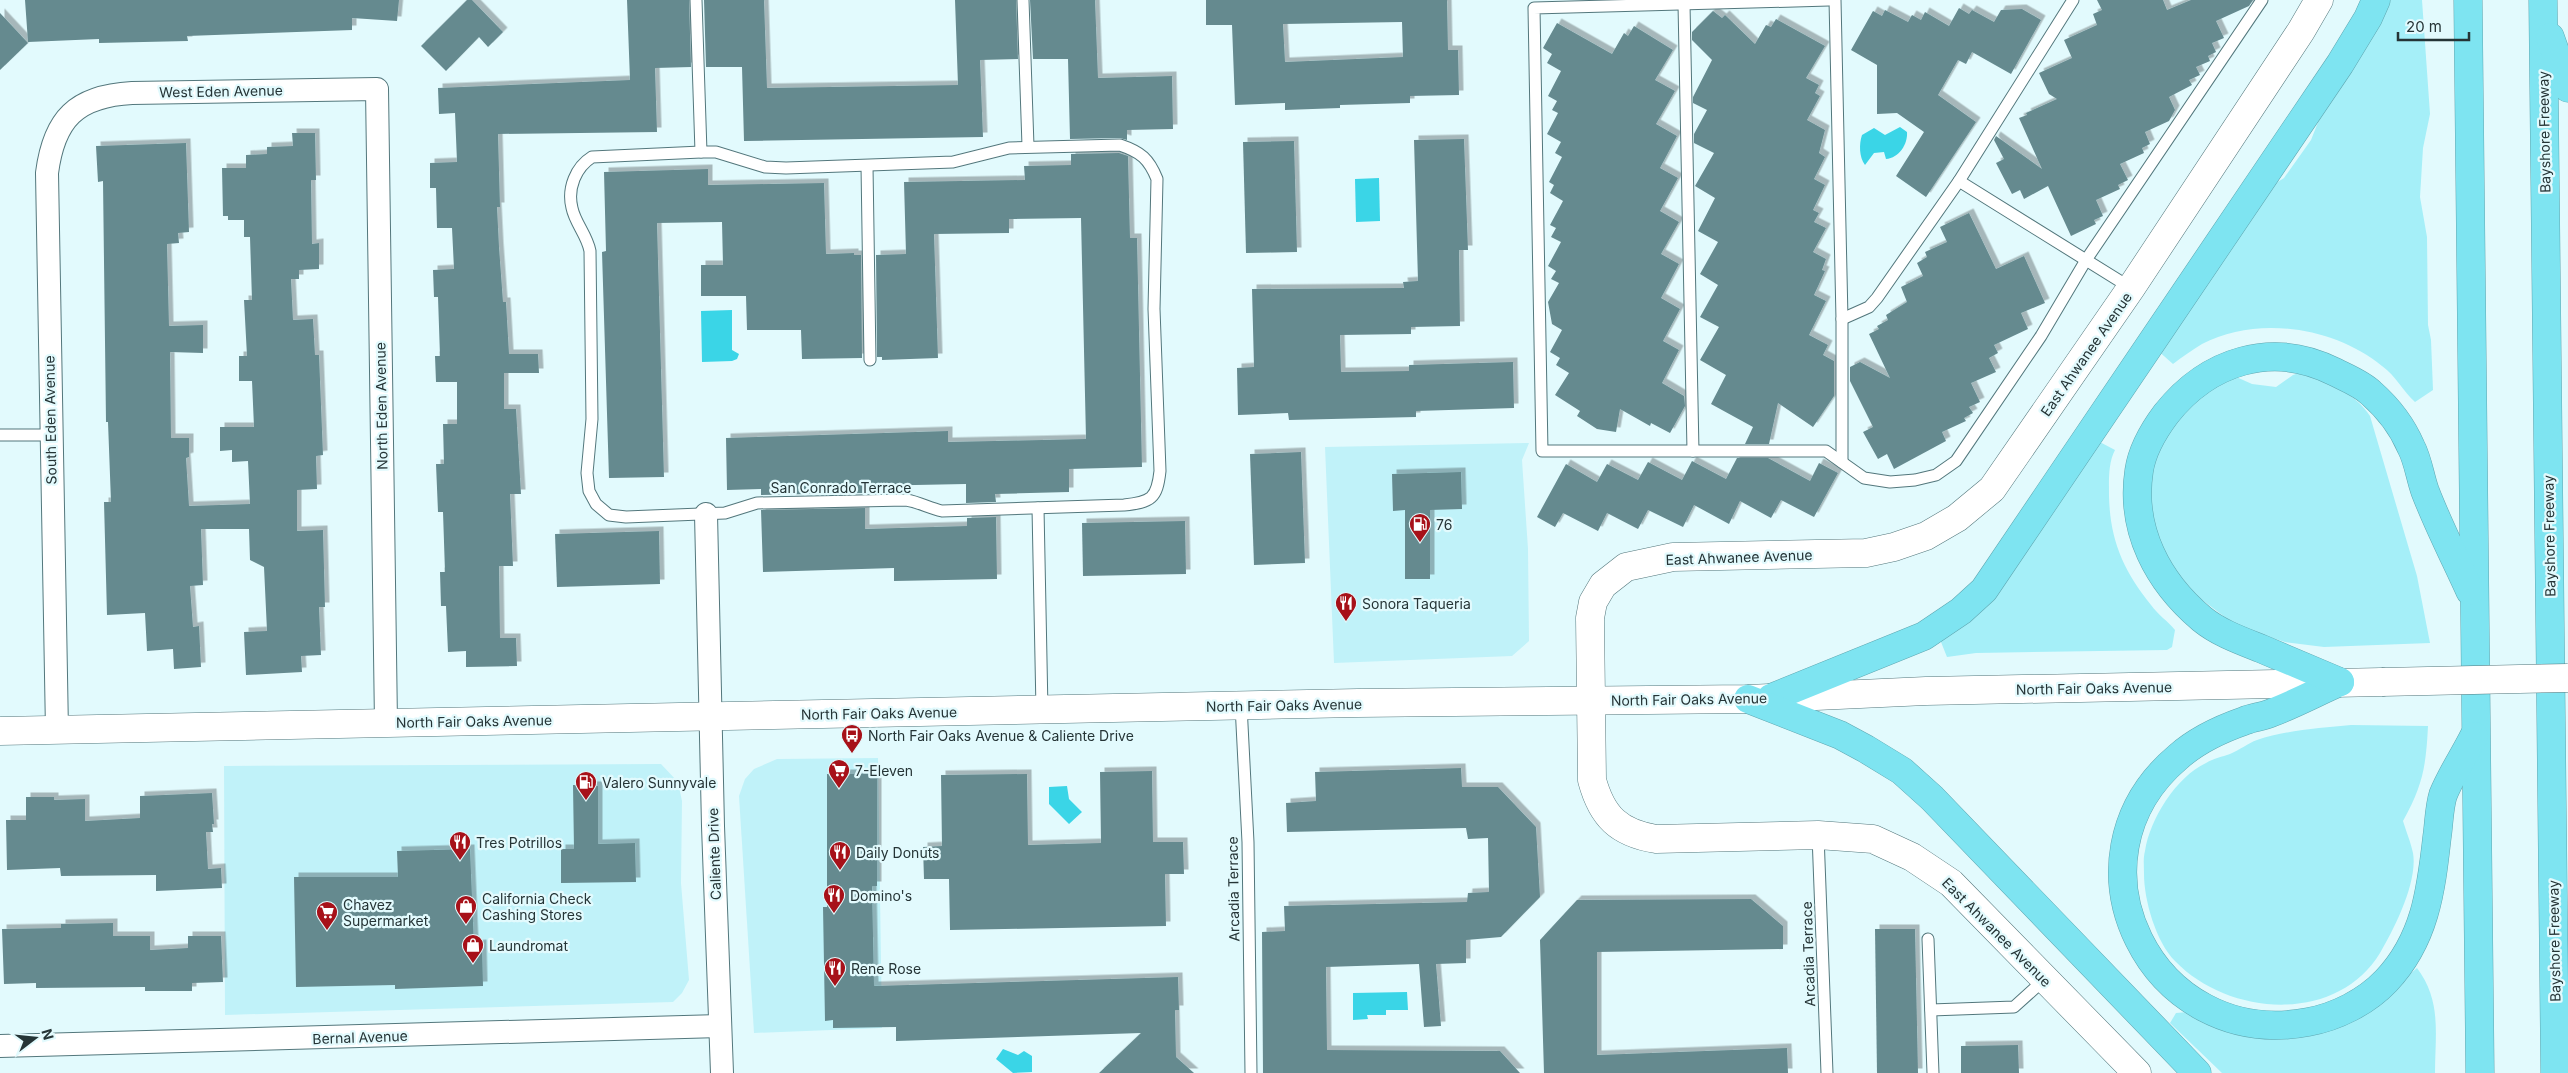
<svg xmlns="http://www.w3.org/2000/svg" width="2568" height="1073" font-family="Inter,sans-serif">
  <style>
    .built { fill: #c0f2f9 }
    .green { fill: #a5eff8 }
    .water { fill: #3ad5e7 }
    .building { fill: #658a8f; fill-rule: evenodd; filter: url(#shadow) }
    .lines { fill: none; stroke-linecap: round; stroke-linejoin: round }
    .lane-casing { stroke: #53777c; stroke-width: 13 }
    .street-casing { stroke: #53777c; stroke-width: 24 }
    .secondary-casing { stroke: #53777c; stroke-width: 29 }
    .highway-casing { stroke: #5fa6b0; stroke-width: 29 }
    .lane { stroke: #fff; stroke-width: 11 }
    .street { stroke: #fff; stroke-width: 22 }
    .secondary { stroke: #fff; stroke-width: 28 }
    .highway { stroke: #7ee4f1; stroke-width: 28 }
    .secondary-bridge-casing { stroke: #53777c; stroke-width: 29; stroke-linecap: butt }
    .secondary-bridge { stroke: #fff; stroke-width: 28 }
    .labels { text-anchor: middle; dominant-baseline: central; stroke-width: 4.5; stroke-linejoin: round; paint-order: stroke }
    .street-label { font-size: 14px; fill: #253436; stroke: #e2fafd }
    .poi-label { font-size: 14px; fill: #253436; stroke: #e2fafd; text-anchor: start }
  </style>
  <defs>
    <filter id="shadow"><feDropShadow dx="4.5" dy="-4.5" stdDeviation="0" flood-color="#0004"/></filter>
  </defs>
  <rect width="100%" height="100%" fill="#e2fafd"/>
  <g class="built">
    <polygon points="1529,443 1522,460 1528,549 1529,641 1512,656 1334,663 1325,447"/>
    <polygon points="878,758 882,1028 754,1033 739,796 745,779 754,769 777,759"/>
    <polygon points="661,764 678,782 682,801 681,883 689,980 682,993 673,1002 225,1015 224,766"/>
  </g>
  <g class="green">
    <path d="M2383 0H2422L2430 114 2423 148 2420 197 2427 237 2428 325 2431 340 2433 390 2415 402C2403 391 2396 376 2382 366 2334 327 2257 315 2202 344 2192 350 2182 357 2173 364L2156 349 2260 193 2284 178 2311 140 2332 87Z"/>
    <path d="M2305 371C2328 382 2356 394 2370 416L2417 576 2430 643 2324 647 2285 642 2238 627 2197 596 2164 557 2150 529 2148 465 2160 440 2190 403 2234 376 2252 384 2276 387 2293 375Z"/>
    <path d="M2096 440 2115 450C2108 463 2109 481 2109 496 2110 540 2123 570 2151 605 2158 615 2168 621 2175 630L2172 647 2167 650 1976 653 1947 657 1939 637Z"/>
    <path d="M2351 725 2428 726C2426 766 2423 785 2403 821 2406 831 2411 843 2413 853 2418 882 2394 929 2380 953 2337 1024 2229 1017 2175 961 2156 942 2144 900 2144 874 2144 866 2143 858 2145 851 2150 819 2176 777 2206 763 2214 758 2222 757 2230 754 2240 750 2248 743 2257 740 2287 730 2321 728 2351 725Z"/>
    <path d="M2417 968C2442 1001 2435 1035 2435 1073H2222L2170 1023 2176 1013 2188 1012 2208 1024 2237 1035 2275 1037 2307 1034 2368 1010Z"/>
  </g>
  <g class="water">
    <path d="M1900 127 1907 132C1908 144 1899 158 1886 159L1884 152 1874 153 1865 165C1859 157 1859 144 1862 135L1874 128 1885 135Z"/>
    <polygon points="1379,178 1380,221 1356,222 1355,179"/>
    <polygon points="732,310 732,350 739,354 737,359 732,361 702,362 701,311"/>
    <polygon points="1067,786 1069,799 1082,812 1069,824 1049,804 1049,787"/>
    <polygon points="1407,992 1408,1010 1386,1010 1386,1015 1367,1015 1368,1019 1353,1020 1353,993"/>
    <polygon points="1003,1049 1018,1055 1024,1051 1032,1056 1032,1072 1013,1073 996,1059"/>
  </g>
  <g class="building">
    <polygon points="25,0 399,0 397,21 352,18 352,30 187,36 188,41 99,43 99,39 28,42"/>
    <polygon points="467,0 472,0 503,32 488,47 479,37 446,71 421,46"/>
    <polygon points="627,0 689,0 691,67 655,68 657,132 498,134 500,207 497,207 499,247 503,302 506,302 509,354 538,354 539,373 504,373 504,409 516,409 521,494 510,494 513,566 499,566 500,638 516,638 517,666 466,667 466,651 448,652 446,606 441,606 440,572 445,572 443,512 438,512 436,464 444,464 443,424 457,424 457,382 436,382 435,356 440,356 438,297 434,297 433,270 454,269 452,228 437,228 436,188 430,188 430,163 457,162 455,113 439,114 438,88 630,80"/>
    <polygon points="704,0 764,0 767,88 958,85 955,0 1016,0 1018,59 980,60 983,137 744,141 742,67 706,67"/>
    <polygon points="1030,0 1095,0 1098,78 1172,76 1173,129 1127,130 1127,140 1120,138 1070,139 1068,59 1033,59"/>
    <path d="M1206 0H1447L1448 50H1458L1459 95 1410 96V103L1340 105V108L1285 110V103L1235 105 1232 25H1206ZM1402 22 1403 57 1285 62 1283 24Z"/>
    <polygon points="2097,0 2163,0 2167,10 2191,0 2253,0 2249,6 2216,21 2224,38 2212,43 2216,52 2208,56 2210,61 2196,67 2200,75 2189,80 2192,85 2169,97 2175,110 2169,121 2145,132 2150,144 2142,148 2144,153 2120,164 2128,180 2118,185 2120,189 2096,200 2103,216 2094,220 2096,224 2071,236 2048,186 2024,199 2020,190 2012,194 1996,163 2004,159 1994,140 1996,136 2042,169 2019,118 2027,115 2026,113 2057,99 2049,94 2039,73 2072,58 2064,40 2097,25 2093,14 2102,10"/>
    <polygon points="1959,8 1969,14 1972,10 1994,22 2001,10 2022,9 2041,20 2011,74 1972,52 1966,64 1958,60 1938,95 1976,122 1926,197 1896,176 1924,132 1897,113 1877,114 1877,65 1851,50 1873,11 1882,16 1885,10 1908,22 1912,15 1921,20 1925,12 1949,26"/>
    <polygon points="1713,11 1722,18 1725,15 1755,44 1766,25 1771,27 1776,19 1825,46 1806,78 1819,85 1815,93 1820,96 1807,120 1825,130 1819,153 1825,157 1814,179 1825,185 1813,210 1819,213 1814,222 1826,228 1813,252 1826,259 1822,270 1825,271 1814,295 1826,301 1809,335 1828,345 1823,355 1834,361 1834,396 1813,427 1778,403 1769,444 1745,444 1753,427 1711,404 1726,375 1700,360 1719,327 1700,317 1718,285 1700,274 1718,242 1698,231 1715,198 1695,186 1714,153 1694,143 1694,134 1707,110 1693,103 1693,97 1712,60 1692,40 1692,32"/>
    <polygon points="0,13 28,43 0,70"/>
    <polygon points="1557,23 1612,54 1624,33 1628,36 1634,26 1673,50 1655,80 1675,91 1656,124 1677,136 1660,168 1678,178 1660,211 1679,222 1661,254 1679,264 1661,298 1680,309 1663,341 1679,350 1662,383 1684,396 1685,406 1670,433 1651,423 1650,426 1620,409 1616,432 1597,429 1577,416 1580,411 1555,395 1569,373 1556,365 1560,358 1550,352 1562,330 1552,324 1548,302 1559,283 1551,279 1556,271 1548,266 1561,242 1551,237 1556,228 1550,225 1563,201 1550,193 1554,185 1549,182 1562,157 1555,153 1561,142 1547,134 1558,113 1552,110 1557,101 1548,96 1561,71 1547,63 1552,54 1543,48"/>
    <polygon points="292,133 315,133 316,180 311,180 312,244 319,243 319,269 299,270 299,279 291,279 293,320 313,319 315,355 319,355 323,455 316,456 317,489 297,490 297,531 323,530 325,607 319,607 321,655 301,656 302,672 246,675 244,632 267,631 264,567 250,560 249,529 201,529 203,585 190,586 193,627 199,626 201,667 174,669 173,649 147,651 145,613 107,615 104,502 111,502 108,422 106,422 103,181 98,182 96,146 186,143 189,232 178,233 179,243 167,244 169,326 203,325 203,353 170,352 171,438 189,438 189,457 186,458 189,506 250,504 248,461 232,462 232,450 220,451 220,427 254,427 252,381 239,381 239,356 247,356 244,300 252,300 250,237 244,237 244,220 228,220 228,216 223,216 222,168 246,168 246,155 267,154 267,147 293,146"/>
    <polygon points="1464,139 1468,250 1459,250 1460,326 1411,327 1411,334 1340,335 1341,372 1409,371 1409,365 1513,362 1514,408 1416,411 1416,417 1289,420 1288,413 1238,415 1237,368 1254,367 1252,289 1404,288 1403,282 1418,281 1414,140"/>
    <polygon points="1294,141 1297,252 1246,253 1243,142"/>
    <polygon points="1119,153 1128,156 1130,238 1137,238 1142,467 1069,469 1069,492 995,494 996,502 966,503 966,484 864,486 864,493 761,495 761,489 727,490 726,438 948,431 948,442 1086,439 1081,218 1009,219 1009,233 934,234 938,358 882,360 882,357 877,357 876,255 906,254 904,182 1025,180 1024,166 1071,165 1071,154"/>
    <polygon points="708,169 708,185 824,183 826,254 854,253 854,255 861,255 862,358 802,359 801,330 747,330 746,296 701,296 701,265 723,265 722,222 657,223 664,477 609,478 602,252 606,251 604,172"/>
    <polygon points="1969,213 1996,269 2024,256 2045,303 2021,313 2028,329 1994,345 1998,353 1989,358 1996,372 1971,383 1980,402 1969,407 1973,413 1964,418 1966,421 1942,432 1946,441 1894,469 1887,454 1878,459 1863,432 1873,427 1850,381 1850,367 1860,362 1890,378 1869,334 1879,329 1877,326 1888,320 1886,315 1907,302 1901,287 1923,276 1917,263 1927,257 1925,252 1947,242 1940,227"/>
    <polygon points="1301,452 1305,563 1254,565 1250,454"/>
    <polygon points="1737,458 1768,458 1810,481 1819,463 1838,473 1814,517 1781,500 1771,518 1740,501 1729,524 1694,505 1683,527 1648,510 1638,529 1607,513 1598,531 1563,513 1555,527 1537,517 1566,464 1597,482 1607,464 1638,480 1648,462 1682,480 1692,461 1726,479"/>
    <polygon points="1461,472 1462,509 1430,510 1430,579 1405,579 1405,510 1393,511 1392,474"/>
    <polygon points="865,508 865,529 967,526 967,518 996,517 997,579 894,581 894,568 763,572 761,510"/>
    <polygon points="1185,521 1186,574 1083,576 1082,523"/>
    <polygon points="659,531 660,584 557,587 555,534"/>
    <polygon points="1461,768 1462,787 1498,787 1536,827 1540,897 1501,937 1466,940 1466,963 1436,964 1441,1026 1424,1027 1419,964 1326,967 1327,1050 1500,1051 1520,1073 1263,1073 1262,932 1285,931 1284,906 1467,902 1468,893 1489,892 1488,838 1468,839 1466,828 1287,832 1286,803 1316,801 1315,772"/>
    <polygon points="1152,771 1153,842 1183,842 1184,874 1165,874 1166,926 950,930 949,879 924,879 923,847 942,846 941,775 1027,774 1028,845 1101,843 1100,772"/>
    <polygon points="827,774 877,774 877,886 872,886 874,986 1178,977 1179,1010 1175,1010 1176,1057 1194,1073 1099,1073 1141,1033 896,1041 896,1027 833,1028 833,1020 825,1021 823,907 827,907"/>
    <polygon points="573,785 598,786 598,844 635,843 636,882 561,883 561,849 574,849"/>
    <polygon points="212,793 214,824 212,824 213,832 206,832 208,869 221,868 222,888 156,891 156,875 61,876 60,868 7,870 6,820 26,820 26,797 54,797 54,800 85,799 85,821 140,818 140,796"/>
    <polygon points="470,849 474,945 482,944 483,986 395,989 395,985 296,987 294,877 398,877 397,851"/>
    <polygon points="1751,899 1783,926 1783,949 1597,952 1597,1055 1787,1048 1788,1073 1544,1073 1540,940 1577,900"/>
    <polygon points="113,923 113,936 150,936 150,950 188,948 188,936 221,936 223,982 192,983 192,991 145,991 145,987 36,988 36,983 4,984 2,929 61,928 61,924"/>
    <polygon points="1875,929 1915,929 1918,1073 1877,1073"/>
    <polygon points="2018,1045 2019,1073 1961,1073 1961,1046"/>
  </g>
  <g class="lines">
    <g class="lane-casing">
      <g id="lane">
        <polyline points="696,0 701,152"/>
        <polyline points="1023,0 1028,146"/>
        <polyline points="1829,0 1534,8 1542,451 1826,451 1864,478 1890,482 1915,480 1936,475 1956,461 2041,336 2086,260 2262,0"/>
        <polyline points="1835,0 1842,319 1842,462"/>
        <polyline points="1684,4 1693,451"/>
        <path d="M1120 145C1141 152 1149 159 1157 179L1154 309 1160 471C1157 499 1151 502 1124 505L942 511C929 508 919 502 906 500L757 503 725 513 626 517 609 515 596 504 589 491 587 473 592 419 590 251C587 235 575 223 572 208 567 188 576 167 592 157L701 152H716L765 167 786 168 953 162 1009 148Z"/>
        <polyline points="867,166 870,360"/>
        <polyline points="1959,181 2131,288"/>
        <polyline points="1842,319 1869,307 1877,298 1959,181 2073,0"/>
        <polyline points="0,435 50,435"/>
        <polyline points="1038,508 1042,710"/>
        <polyline points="1241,705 1248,842 1251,1073"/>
        <polyline points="1818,835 1827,1073"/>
        <polyline points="1928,939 1933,1073"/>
        <polyline points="1931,1010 2014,1007 2045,979"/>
      </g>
    </g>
    <g class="street-casing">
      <g id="street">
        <polyline points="706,514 713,826 722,1073"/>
        <path d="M57 731 47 173C54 119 76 96 132 93L377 89 386 723"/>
        <polyline points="0,1046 720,1026"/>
      </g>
    </g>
    <g class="secondary-casing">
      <g id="secondary">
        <polyline points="0,731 1358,703 1748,699 1926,691 2382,682"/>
        <path d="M2137 1073 1951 883 1912 857 1873 839 1818 835 1656 839C1619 833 1602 817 1592 780L1590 618 1593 602 1603 585 1626 567 1673 557 1866 553 1894 547 1926 536 1957 518 1992 489 2131 288 2301 31 2319 0"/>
      </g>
    </g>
    <g class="highway-casing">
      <g id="highway">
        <polyline points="2468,0 2480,1073"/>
        <polyline points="2543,0 2555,1073"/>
        <polyline points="2550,37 2568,88"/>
        <path d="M2340 682C2317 692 2295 704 2271 713 2262 717 2253 717 2244 721 2221 729 2197 740 2178 757 2056 860 2152 1052 2308 1022 2336 1017 2366 1002 2386 981 2425 940 2431 891 2437 837 2439 824 2439 808 2443 795 2451 775 2464 756 2474 736"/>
        <path d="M2340 682C2314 671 2288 660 2262 649 2242 641 2219 633 2202 619 2158 582 2130 530 2139 471 2142 450 2154 430 2166 414 2208 361 2272 340 2335 372 2347 378 2362 384 2371 393 2388 408 2402 426 2411 447 2418 460 2420 477 2425 491 2438 525 2455 558 2470 591"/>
        <polyline points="1771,698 1924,636 1961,611 1984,590 2340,64 2368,18 2376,0"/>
        <polyline points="1748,699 1840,735 1866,749 1902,771 1932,798 2197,1073"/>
      </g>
    </g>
    <use href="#lane" class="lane"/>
    <use href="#street" class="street"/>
    <use href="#secondary" class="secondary"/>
    <use href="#highway" class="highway"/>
    <g class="secondary-bridge-casing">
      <polyline id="secondary-bridge" points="2382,682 2568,678"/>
    </g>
    <use href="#secondary-bridge" class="secondary-bridge"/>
  </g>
  <defs>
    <g id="fuel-pin" transform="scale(1.125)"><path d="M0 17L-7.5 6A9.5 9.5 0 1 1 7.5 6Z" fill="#a71119" stroke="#e2fafd"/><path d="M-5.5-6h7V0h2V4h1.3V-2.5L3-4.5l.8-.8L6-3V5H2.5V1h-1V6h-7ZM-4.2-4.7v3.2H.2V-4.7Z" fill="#fff"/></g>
    <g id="restaurant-pin" transform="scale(1.125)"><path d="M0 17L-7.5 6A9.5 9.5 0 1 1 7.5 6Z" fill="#a71119" stroke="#e2fafd"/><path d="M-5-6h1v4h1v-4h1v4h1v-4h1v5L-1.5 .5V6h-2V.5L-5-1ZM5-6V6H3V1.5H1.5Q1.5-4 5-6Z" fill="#fff"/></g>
    <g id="bus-pin" transform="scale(1.125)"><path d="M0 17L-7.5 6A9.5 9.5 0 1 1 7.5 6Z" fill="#a71119" stroke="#e2fafd"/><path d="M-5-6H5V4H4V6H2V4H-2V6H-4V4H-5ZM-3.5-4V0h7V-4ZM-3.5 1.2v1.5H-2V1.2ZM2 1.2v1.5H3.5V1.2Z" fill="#fff"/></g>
    <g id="supermarket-pin" transform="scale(1.125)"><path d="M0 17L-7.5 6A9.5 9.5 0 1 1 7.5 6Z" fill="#a71119" stroke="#e2fafd"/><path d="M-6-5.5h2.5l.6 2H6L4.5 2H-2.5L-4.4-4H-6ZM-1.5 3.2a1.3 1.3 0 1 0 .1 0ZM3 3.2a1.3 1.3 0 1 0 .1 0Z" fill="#fff"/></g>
    <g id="shop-pin" transform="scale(1.125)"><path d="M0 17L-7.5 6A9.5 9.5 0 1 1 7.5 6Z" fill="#a71119" stroke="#e2fafd"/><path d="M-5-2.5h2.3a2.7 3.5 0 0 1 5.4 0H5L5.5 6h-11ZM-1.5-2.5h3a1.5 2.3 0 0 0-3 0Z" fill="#fff"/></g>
  </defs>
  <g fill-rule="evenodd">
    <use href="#fuel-pin" x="1420" y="524"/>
    <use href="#restaurant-pin" x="1346" y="603"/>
    <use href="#bus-pin" x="852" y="735"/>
    <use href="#supermarket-pin" x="839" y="770"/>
    <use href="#fuel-pin" x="586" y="782"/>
    <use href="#restaurant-pin" x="460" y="842"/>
    <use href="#restaurant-pin" x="840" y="852"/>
    <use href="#restaurant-pin" x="834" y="895"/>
    <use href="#shop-pin" x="466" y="906"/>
    <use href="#supermarket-pin" x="327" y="912"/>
    <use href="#shop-pin" x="473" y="945"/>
    <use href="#restaurant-pin" x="835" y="968"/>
  </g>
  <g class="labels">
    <g class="street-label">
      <text transform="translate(221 91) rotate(-1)">West Eden Avenue</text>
      <text transform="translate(2544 132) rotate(-91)">Bayshore Freeway</text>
      <text transform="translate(2086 354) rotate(-55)">East Ahwanee Avenue</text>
      <text transform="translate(381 406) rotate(-91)">North Eden Avenue</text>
      <text transform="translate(50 420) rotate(-91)">South Eden Avenue</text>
      <text x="841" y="487">San Conrado Terrace</text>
      <text transform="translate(2549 536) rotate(-91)">Bayshore Freeway</text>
      <text transform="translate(1739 557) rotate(-2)">East Ahwanee Avenue</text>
      <text transform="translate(2094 688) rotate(-1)">North Fair Oaks Avenue</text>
      <text transform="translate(1689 699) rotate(-1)">North Fair Oaks Avenue</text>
      <text transform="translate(1284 705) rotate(-1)">North Fair Oaks Avenue</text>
      <text transform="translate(879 713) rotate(-1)">North Fair Oaks Avenue</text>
      <text transform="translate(474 721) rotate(-1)">North Fair Oaks Avenue</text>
      <text transform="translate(714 854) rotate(-92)">Caliente Drive</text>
      <text transform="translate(1233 889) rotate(-91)">Arcadia Terrace</text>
      <text transform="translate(1997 932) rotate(45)">East Ahwanee Avenue</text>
      <text transform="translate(2554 941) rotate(-91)">Bayshore Freeway</text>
      <text transform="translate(1808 954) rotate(-92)">Arcadia Terrace</text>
      <text transform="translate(360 1037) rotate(-2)">Bernal Avenue</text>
    </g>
    <g class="poi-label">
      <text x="1436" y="524">76</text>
      <text x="1362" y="603">Sonora Taqueria</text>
      <text x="868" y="735">North Fair Oaks Avenue &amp; Caliente Drive</text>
      <text x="855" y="770">7-Eleven</text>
      <text x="602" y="782">Valero Sunnyvale</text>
      <text x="476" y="842">Tres Potrillos</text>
      <text x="856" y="852">Daily Donuts</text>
      <text x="850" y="895">Domino's</text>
      <text x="482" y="898">California Check<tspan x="482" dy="16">Cashing Stores</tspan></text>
      <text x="343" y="904">Chavez<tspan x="343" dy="16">Supermarket</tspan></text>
      <text x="489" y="945">Laundromat</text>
      <text x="851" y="968">Rene Rose</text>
    </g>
  </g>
  <g transform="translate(35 1038) rotate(74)" stroke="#e2fafd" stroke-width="4" paint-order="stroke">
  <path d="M0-4L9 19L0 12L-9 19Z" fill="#253436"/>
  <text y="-8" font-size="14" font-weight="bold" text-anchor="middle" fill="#253436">N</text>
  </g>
  <path d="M2398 32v8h71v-8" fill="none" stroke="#253436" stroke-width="2.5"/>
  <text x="2406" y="32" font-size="15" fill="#253436" stroke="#e2fafd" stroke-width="4" paint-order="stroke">20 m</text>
</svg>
